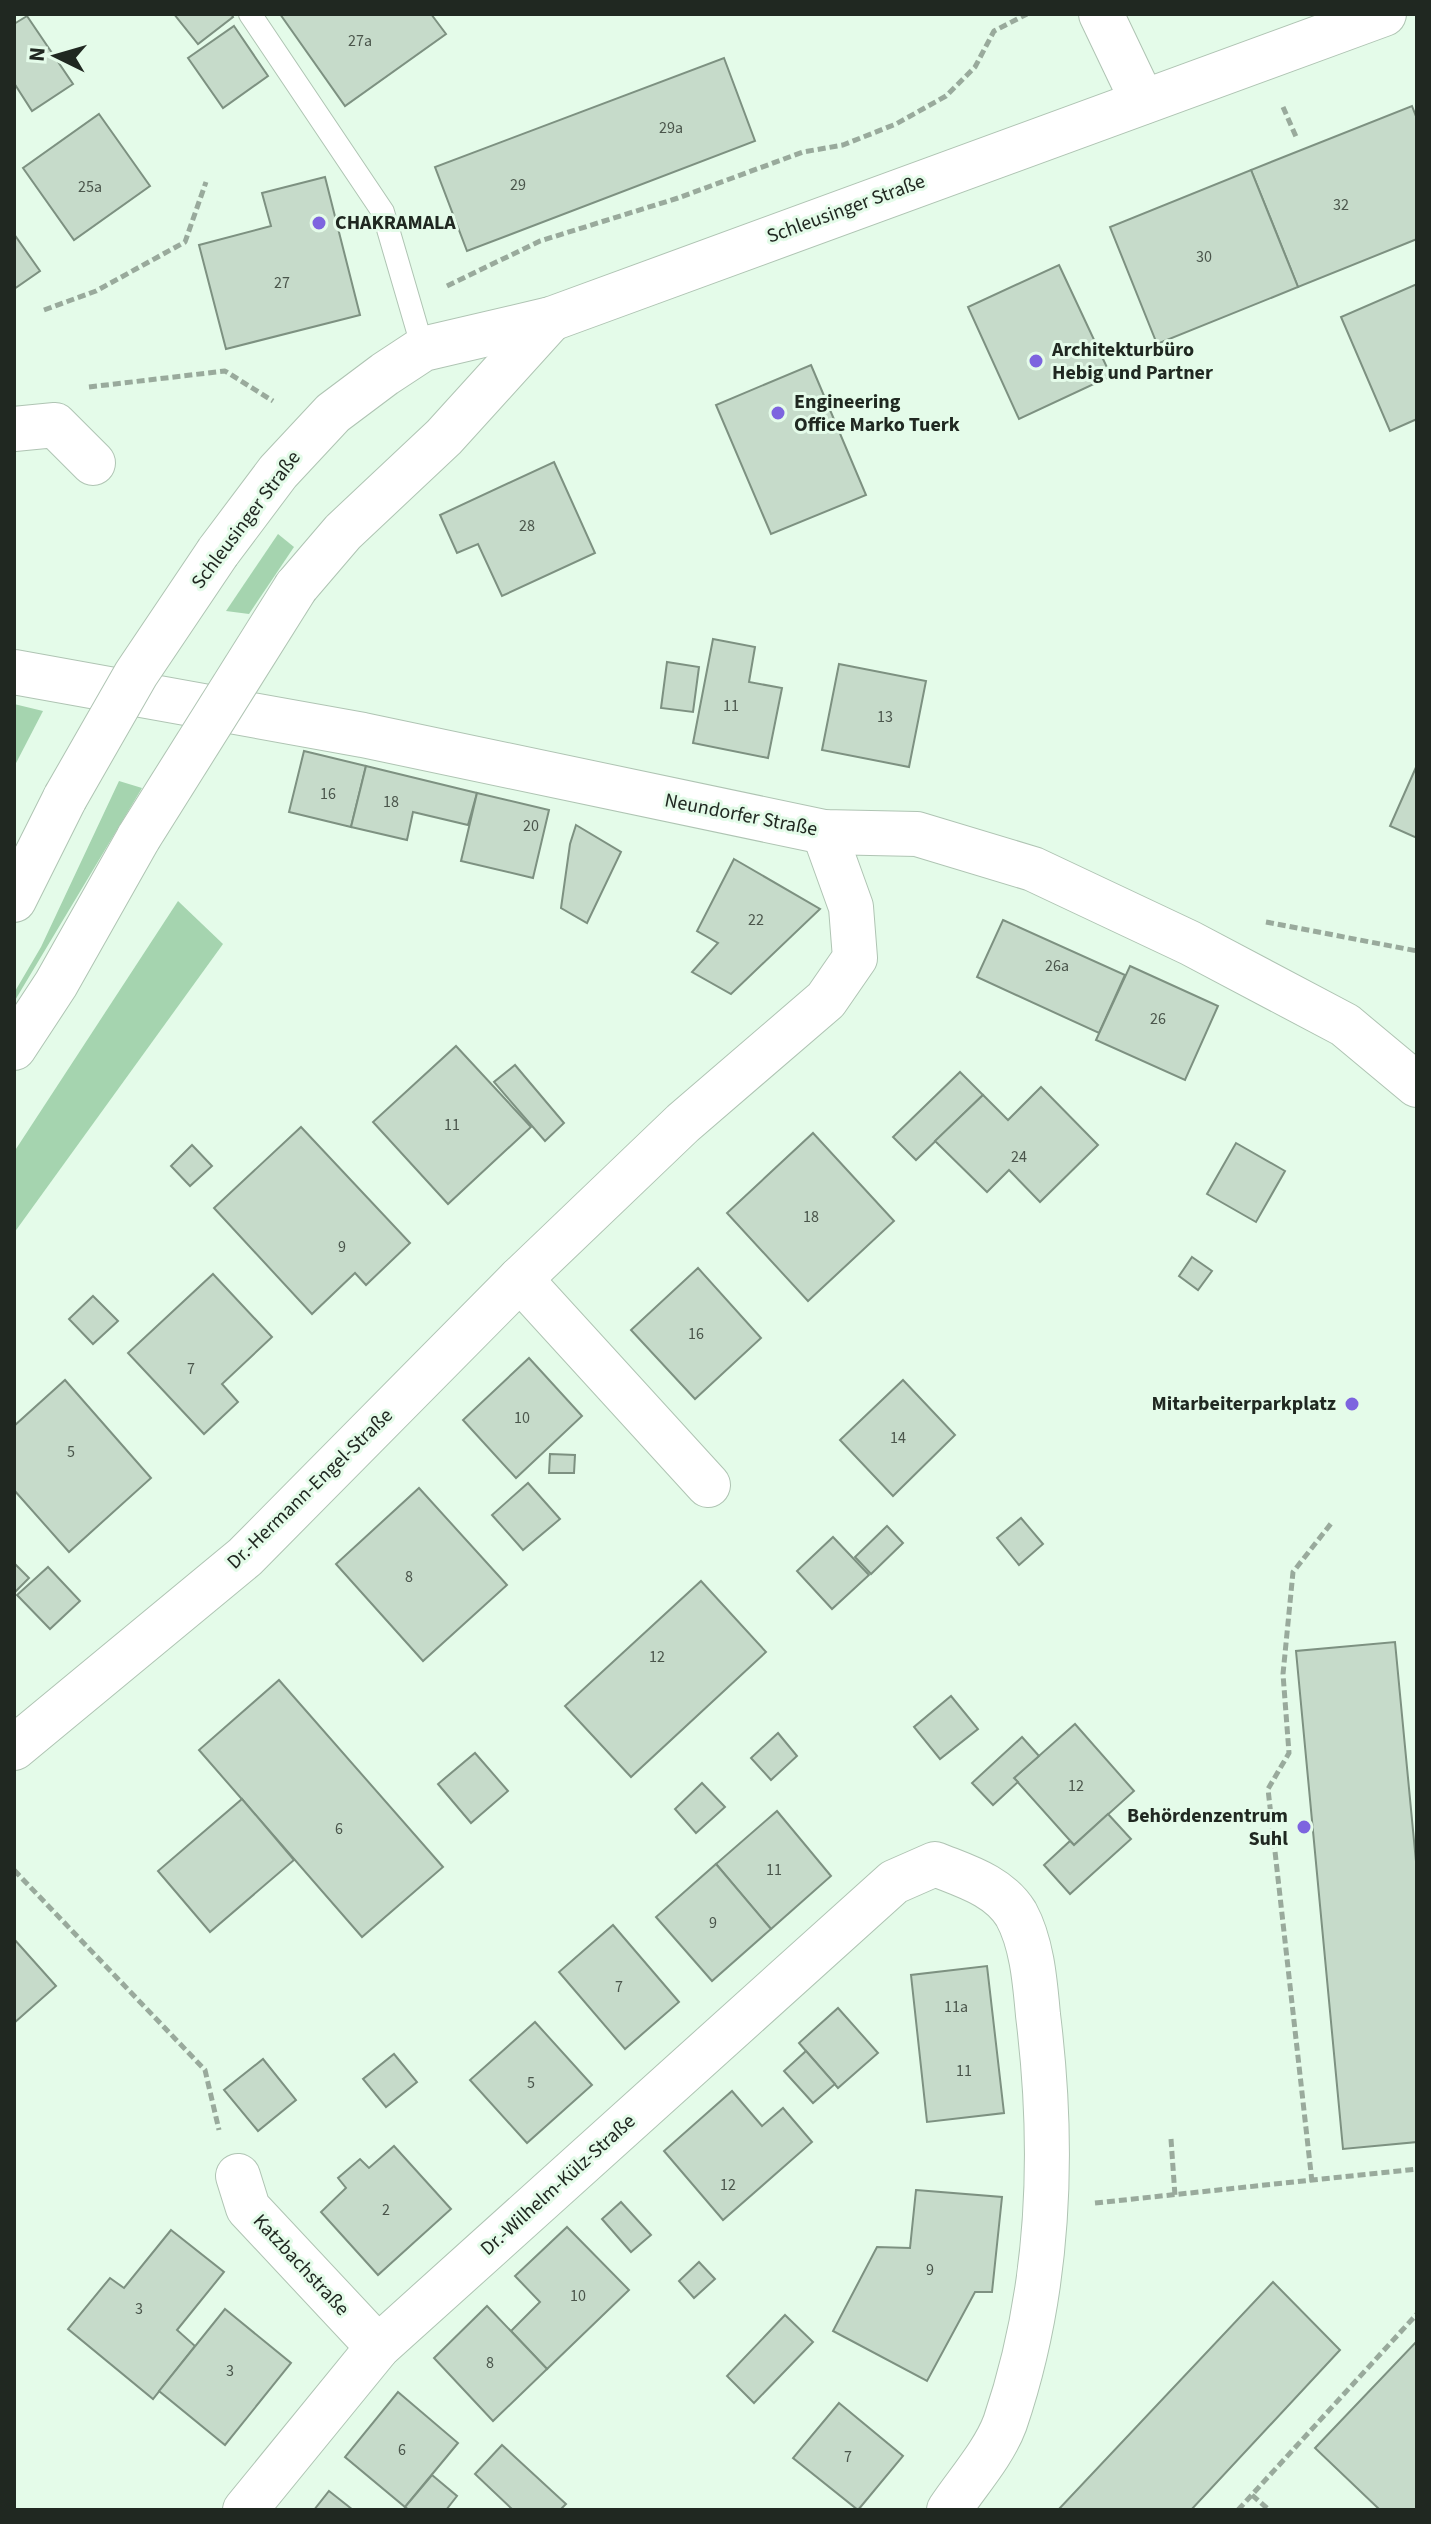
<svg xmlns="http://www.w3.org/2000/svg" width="1431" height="2524" font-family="'Source Sans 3',sans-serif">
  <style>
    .green { fill: #a5d4af }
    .building { fill: #c6dbca; stroke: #7d9181; stroke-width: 2 }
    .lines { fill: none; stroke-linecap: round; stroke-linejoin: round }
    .service-casing { stroke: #afc4b3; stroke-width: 24 }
    .minor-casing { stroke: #afc4b3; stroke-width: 46 }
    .secondary-casing { stroke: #afc4b3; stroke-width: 46 }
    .path { stroke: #99aa9c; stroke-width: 5; stroke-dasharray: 8 4; stroke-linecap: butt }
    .service { stroke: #fff; stroke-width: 22 }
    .minor { stroke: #fff; stroke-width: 44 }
    .secondary { stroke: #fff; stroke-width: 44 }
    .secondary-bridge-casing { stroke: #afc4b3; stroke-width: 46; stroke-linecap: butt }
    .secondary-bridge { stroke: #fff; stroke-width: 44 }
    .poi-dot { fill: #7d64df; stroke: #e4fbe9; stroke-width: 3 }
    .labels { text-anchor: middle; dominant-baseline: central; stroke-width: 6; stroke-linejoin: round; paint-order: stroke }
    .number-label { font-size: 16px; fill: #4a554b }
    .street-label { font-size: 20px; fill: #202821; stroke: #e4fbe9 }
    .poi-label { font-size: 20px; font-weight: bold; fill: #202821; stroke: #e4fbe9; text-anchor: start }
  </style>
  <rect width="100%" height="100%" fill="#e4fbe9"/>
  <g class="green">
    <polygon points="278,534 294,547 249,614 226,611"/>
    <polygon points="14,704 43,711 14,767"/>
    <polygon points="119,781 142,788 14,1002 14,993 41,947"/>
    <polygon points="178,901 223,944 14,1233 14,1152"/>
  </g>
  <g class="building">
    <polygon points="174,14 231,14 233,17 198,44"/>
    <polygon points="280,14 431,14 446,34 345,106"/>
    <polygon points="27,16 73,84 32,111 14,83 14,24"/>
    <polygon points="234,26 268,76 223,108 188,58"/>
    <polygon points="724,58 755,141 467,251 435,167"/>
    <polygon points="1412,106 1417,119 1417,239 1298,287 1251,170"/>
    <polygon points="99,114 150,186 74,240 23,168"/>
    <polygon points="1251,170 1298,287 1157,344 1110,227"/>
    <polygon points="325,177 360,315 226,349 199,245 271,226 262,193"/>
    <polygon points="14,234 40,271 14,289"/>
    <polygon points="1059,265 1111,376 1019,419 968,307"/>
    <polygon points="1417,284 1417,419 1390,431 1341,317"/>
    <polygon points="811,365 866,495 771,534 716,405"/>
    <polygon points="554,462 595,553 502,596 478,544 457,553 440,515"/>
    <polygon points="713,639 755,647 749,682 782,688 768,758 693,743"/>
    <polygon points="667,662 699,667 693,712 661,708"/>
    <polygon points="839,664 926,681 909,767 822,750"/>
    <polygon points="304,751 366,766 351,827 289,812"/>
    <polygon points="1417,765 1417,838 1390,826"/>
    <polygon points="366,766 477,793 468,825 413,812 407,840 351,827"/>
    <polygon points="477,793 549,810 533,878 461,861"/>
    <polygon points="576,825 621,852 587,923 561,908 570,844"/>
    <polygon points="734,859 820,909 731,994 692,972 718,943 697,931"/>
    <polygon points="1003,920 1125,975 1099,1033 977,977"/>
    <polygon points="1130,966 1218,1006 1185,1080 1096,1040"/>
    <polygon points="456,1046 531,1127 448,1204 373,1122"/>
    <polygon points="515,1065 564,1123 545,1141 494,1082"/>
    <polygon points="960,1072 983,1095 916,1160 893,1137"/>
    <polygon points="1041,1087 1098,1145 1040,1202 1009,1170 987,1192 935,1141 983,1095 1008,1120"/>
    <polygon points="301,1127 410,1243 366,1285 355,1273 312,1314 214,1208"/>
    <polygon points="813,1133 894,1221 808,1301 727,1213"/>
    <polygon points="1236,1143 1285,1171 1256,1222 1207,1194"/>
    <polygon points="192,1145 212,1166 190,1186 171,1166"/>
    <polygon points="1192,1257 1212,1271 1198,1290 1179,1276"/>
    <polygon points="698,1268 761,1338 695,1399 631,1330"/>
    <polygon points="213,1274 272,1337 222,1384 238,1402 204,1434 128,1353"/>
    <polygon points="93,1296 118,1321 93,1344 69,1319"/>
    <polygon points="529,1358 582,1416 516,1478 463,1420"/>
    <polygon points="65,1380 151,1478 69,1552 14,1490 14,1426"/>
    <polygon points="903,1380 955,1435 893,1496 840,1440"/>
    <polygon points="550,1454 575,1455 574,1473 549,1473"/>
    <polygon points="528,1483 560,1519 523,1550 492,1515"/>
    <polygon points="419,1488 507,1585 423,1661 336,1564"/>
    <polygon points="1021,1518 1043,1544 1019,1565 997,1538"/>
    <polygon points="887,1526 903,1543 871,1574 855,1557"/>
    <polygon points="833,1537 869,1575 832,1609 797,1571"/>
    <polygon points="14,1563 29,1578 14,1593"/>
    <polygon points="48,1567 80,1601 50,1629 17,1595"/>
    <polygon points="701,1581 766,1652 631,1777 565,1706"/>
    <polygon points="1395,1642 1417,1872 1417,2142 1343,2149 1296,1651"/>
    <polygon points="279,1680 443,1867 362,1937 199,1750"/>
    <polygon points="951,1696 978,1729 940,1759 914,1727"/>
    <polygon points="1075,1724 1134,1791 1074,1845 1014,1778"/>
    <polygon points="778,1733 797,1756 771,1780 751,1758"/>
    <polygon points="1022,1737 1039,1756 1014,1778 1018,1782 993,1805 972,1783"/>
    <polygon points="475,1753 508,1791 471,1823 438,1784"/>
    <polygon points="702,1783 725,1807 696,1833 675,1809"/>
    <polygon points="242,1799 294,1860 210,1932 158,1871"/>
    <polygon points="777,1811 831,1876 771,1929 716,1864"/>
    <polygon points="1108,1814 1131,1839 1070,1894 1044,1865 1070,1841 1074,1845"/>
    <polygon points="716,1864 771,1929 712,1981 656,1917"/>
    <polygon points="613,1925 679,2002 625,2049 559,1972"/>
    <polygon points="14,1939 56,1986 14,2023"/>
    <polygon points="987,1966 1004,2113 927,2122 911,1975"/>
    <polygon points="838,2008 878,2053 838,2088 799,2043"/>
    <polygon points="535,2022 592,2085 527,2143 470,2080"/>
    <polygon points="806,2051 835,2084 813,2103 784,2071"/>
    <polygon points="394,2054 417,2082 386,2107 363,2079"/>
    <polygon points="263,2059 296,2100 258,2131 224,2090"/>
    <polygon points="732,2091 762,2126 783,2108 812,2142 723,2220 664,2151"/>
    <polygon points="394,2146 451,2209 378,2275 321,2212 346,2188 338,2178 360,2159 369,2168"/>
    <polygon points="916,2190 1002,2197 992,2292 975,2292 927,2381 833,2331 877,2247 910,2248"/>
    <polygon points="621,2202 651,2235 631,2252 602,2219"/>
    <polygon points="567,2227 629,2290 547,2369 511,2331 540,2302 515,2276"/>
    <polygon points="171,2230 224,2272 177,2330 195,2346 153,2399 68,2329 110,2278 124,2288"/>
    <polygon points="699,2262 715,2279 694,2298 679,2281"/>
    <polygon points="1273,2282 1340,2350 1191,2510 1058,2510"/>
    <polygon points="487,2306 547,2369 493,2421 434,2358"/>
    <polygon points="225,2309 291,2363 225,2445 159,2391"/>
    <polygon points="785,2315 813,2342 754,2403 727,2376"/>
    <polygon points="1417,2341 1417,2510 1380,2510 1315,2448"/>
    <polygon points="398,2392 458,2443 405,2507 345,2457"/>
    <polygon points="839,2403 903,2456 858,2510 793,2458"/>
    <polygon points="502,2445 566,2504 560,2510 513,2510 475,2474"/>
    <polygon points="432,2475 457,2496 446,2510 409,2510 405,2507"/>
    <polygon points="329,2491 353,2510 314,2510"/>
  </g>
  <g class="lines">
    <g class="service-casing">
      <polyline id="service" points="250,14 383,212 423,349"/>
    </g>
    <g class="minor-casing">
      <g id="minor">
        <polyline points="1101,14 1143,102"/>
        <polyline points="14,429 55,425 93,463"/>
        <polyline points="14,672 363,735 824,832 917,834 1033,869 1190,943 1345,1025 1417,1085"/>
        <polyline points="520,1279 708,1485"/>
        <polyline points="14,1748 245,1557 520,1279 683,1123 826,1000 855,958 851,907 824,832"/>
        <polyline points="238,2176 248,2208 378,2347"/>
        <path d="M245 2510 378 2347 894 1882 935 1864C964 1876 998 1885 1016 1914 1032 1943 1035 1982 1038 2015 1055 2152 1050 2291 1005 2423 994 2453 967 2483 949 2510"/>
      </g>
    </g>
    <g class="secondary-casing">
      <g id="secondary">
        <polyline points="218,552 278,472 333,413 385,374 423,349 551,319 1384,14"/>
        <polyline points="296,587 343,532 444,437 551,319"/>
        <polyline points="14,900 65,798"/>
        <polyline points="14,1048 56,984 139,837"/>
      </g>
    </g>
    <g class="path">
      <polyline points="1283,107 1297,139"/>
      <polyline points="447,286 540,241 678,198 803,152 843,145 896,124 946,96 975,67 994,31 1027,14"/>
      <polyline points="44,310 96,291 185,242 206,182"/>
      <polyline points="89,387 225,371 273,401"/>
      <polyline points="1266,922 1417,951"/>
      <polyline points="14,1870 205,2070 219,2130"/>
      <polyline points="1171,2139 1175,2196"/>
      <polyline points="1312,2182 1268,1789 1289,1753 1283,1674 1293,1572 1333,1521"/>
      <polyline points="1095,2203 1417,2169"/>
      <polyline points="1252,2495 1269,2510"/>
      <polyline points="1238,2510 1417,2314"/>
    </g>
    <use href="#service" class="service"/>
    <use href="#minor" class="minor"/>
    <use href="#secondary" class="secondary"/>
    <g class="secondary-bridge-casing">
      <g id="secondary-bridge">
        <polyline points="65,798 136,674 218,552"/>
        <polyline points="139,837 296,587"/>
      </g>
    </g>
    <use href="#secondary-bridge" class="secondary-bridge"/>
  </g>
  <g class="poi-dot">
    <circle cx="319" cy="223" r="8"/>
    <circle cx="1036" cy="361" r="8"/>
    <circle cx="778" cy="413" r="8"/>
    <circle cx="1352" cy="1404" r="8"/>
    <circle cx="1304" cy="1827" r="8"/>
  </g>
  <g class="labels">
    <g class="number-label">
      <text x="360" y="41">27a</text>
      <text x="671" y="128">29a</text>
      <text x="518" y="185">29</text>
      <text x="90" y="187">25a</text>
      <text x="1341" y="205">32</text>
      <text x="1204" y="257">30</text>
      <text x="282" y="283">27</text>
      <text x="527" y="526">28</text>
      <text x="731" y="706">11</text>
      <text x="885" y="717">13</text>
      <text x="328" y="794">16</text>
      <text x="391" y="802">18</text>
      <text x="531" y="826">20</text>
      <text x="756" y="920">22</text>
      <text x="1057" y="966">26a</text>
      <text x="1158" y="1019">26</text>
      <text x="452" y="1125">11</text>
      <text x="1019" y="1157">24</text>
      <text x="811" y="1217">18</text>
      <text x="342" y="1247">9</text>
      <text x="696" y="1334">16</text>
      <text x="191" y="1369">7</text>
      <text x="522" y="1418">10</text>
      <text x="898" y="1438">14</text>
      <text x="71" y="1452">5</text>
      <text x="409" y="1577">8</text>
      <text x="657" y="1657">12</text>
      <text x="1076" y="1786">12</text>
      <text x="339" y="1829">6</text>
      <text x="774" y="1870">11</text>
      <text x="713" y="1923">9</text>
      <text x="619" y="1987">7</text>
      <text x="956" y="2007">11a</text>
      <text x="964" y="2071">11</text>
      <text x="531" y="2083">5</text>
      <text x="728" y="2185">12</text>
      <text x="386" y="2210">2</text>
      <text x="930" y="2270">9</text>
      <text x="578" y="2296">10</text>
      <text x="139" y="2309">3</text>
      <text x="490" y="2363">8</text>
      <text x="230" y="2371">3</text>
      <text x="402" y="2450">6</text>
      <text x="848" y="2457">7</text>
    </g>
    <g class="street-label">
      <text transform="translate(846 209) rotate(-20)">Schleusinger Straße</text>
      <text transform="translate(246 520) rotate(-53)">Schleusinger Straße</text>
      <text transform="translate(741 815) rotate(11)">Neundorfer Straße</text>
      <text transform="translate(310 1489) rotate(-44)">Dr.-Hermann-Engel-Straße</text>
      <text transform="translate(558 2185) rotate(-42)">Dr.-Wilhelm-Külz-Straße</text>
      <text transform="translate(301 2265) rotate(47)">Katzbachstraße</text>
    </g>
    <g class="poi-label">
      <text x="335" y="223">CHAKRAMALA</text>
      <text x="1052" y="350">Architekturbüro<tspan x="1052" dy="23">Hebig und Partner</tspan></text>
      <text x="794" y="402">Engineering<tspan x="794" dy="23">Office Marko Tuerk</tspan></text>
      <text x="1336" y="1404" text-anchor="end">Mitarbeiterparkplatz</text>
      <text x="1288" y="1816" text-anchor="end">Behördenzentrum<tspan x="1288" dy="23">Suhl</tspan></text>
    </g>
  </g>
  <rect width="1431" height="2524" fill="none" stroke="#202821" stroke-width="32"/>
  <g transform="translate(56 56) rotate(275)" stroke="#e4fbe9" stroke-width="6" paint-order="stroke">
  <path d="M0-6L14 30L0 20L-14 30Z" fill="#202821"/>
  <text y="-12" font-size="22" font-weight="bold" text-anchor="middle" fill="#202821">N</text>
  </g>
</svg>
